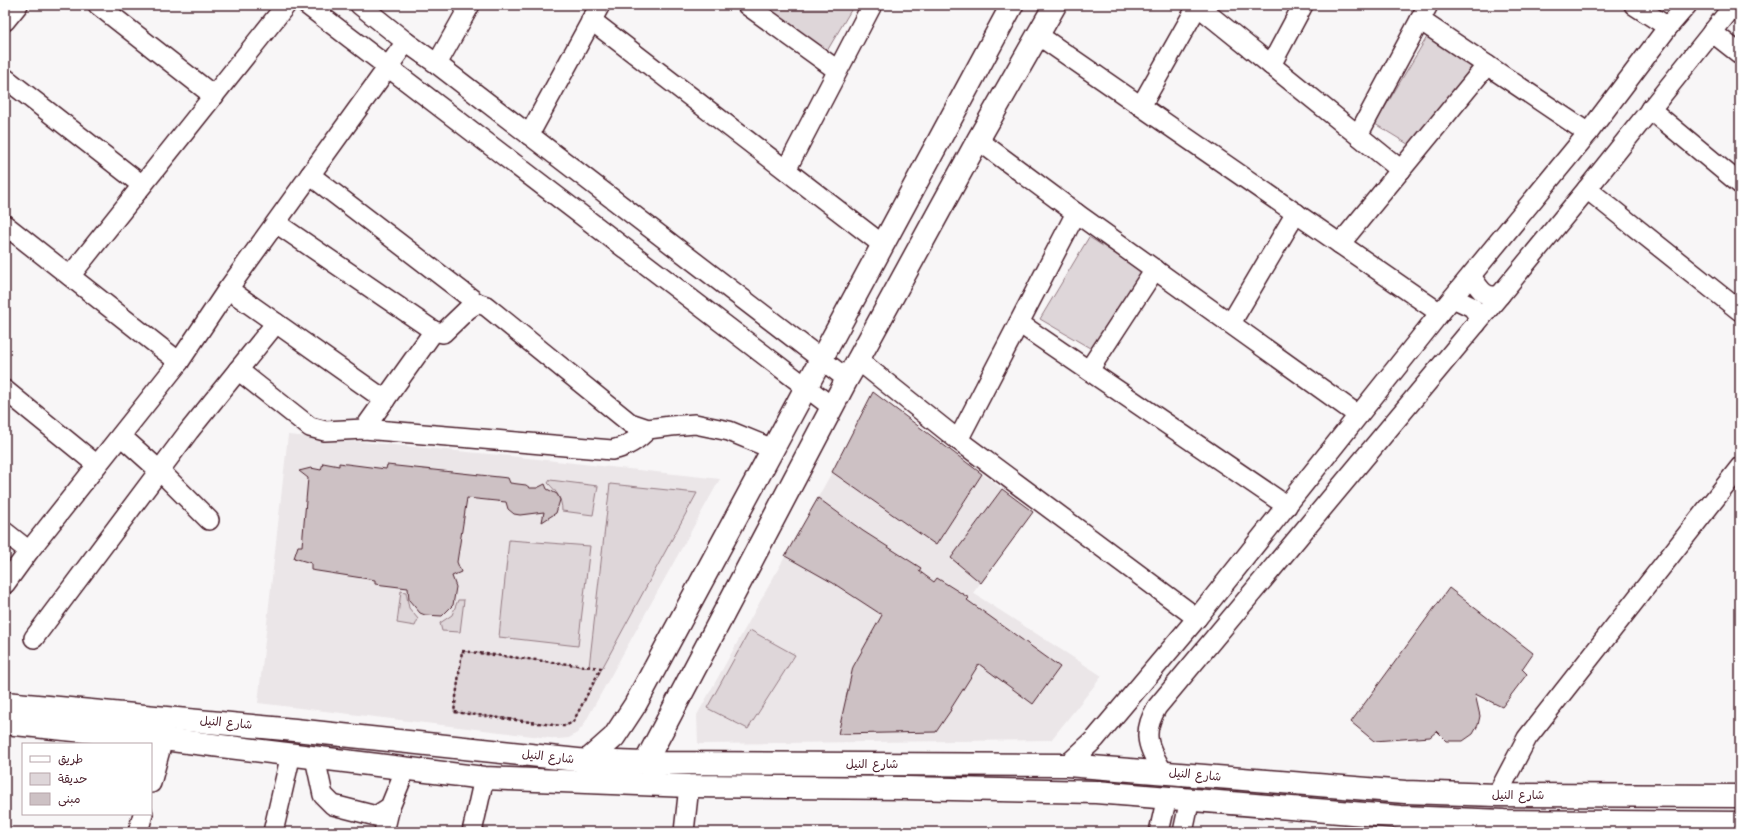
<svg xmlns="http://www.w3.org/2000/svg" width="1745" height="837" font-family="'Architects Daughter','Playpen Sans Arabic',sans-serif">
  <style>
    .built { fill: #ebe6e8 }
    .green { fill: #ded6d9; stroke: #947a82 }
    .building { fill: #cdc1c4; stroke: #4a1f2b }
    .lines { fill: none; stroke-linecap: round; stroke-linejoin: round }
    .minor-casing { stroke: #4a1f2b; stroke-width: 22 }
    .major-casing { stroke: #4a1f2b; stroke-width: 25 }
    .path { stroke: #4a1f2b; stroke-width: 2.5; stroke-dasharray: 3 3; stroke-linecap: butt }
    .minor { stroke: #fff; stroke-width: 19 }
    .major { stroke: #fff; stroke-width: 22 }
    .labels { text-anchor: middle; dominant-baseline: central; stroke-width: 3.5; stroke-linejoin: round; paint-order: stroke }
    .street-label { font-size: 12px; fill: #4a1f2b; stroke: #fff }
  </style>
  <rect width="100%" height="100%" fill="#f8f6f7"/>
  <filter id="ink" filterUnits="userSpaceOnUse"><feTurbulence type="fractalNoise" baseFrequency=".025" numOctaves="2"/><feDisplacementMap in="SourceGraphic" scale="8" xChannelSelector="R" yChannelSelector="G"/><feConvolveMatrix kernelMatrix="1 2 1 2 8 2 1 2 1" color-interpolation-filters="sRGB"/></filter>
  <g filter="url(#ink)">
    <g class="built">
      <polygon points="873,392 1033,512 973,593 1102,676 1051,740 698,744 697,715 832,472"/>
      <polygon points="288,435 510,456 720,479 583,726 577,733 569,738 558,739 258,703"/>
    </g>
    <g class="green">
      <polygon points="762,5 854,5 827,51"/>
      <polygon points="1427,37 1473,65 1411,146 1375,124"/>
      <polygon points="1089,237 1145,273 1095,351 1040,319"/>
      <path d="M550 480 598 486 593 515 562 511C562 499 557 492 548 483Z"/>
      <polygon points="610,484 697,493 573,722 565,726 454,712 462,651 589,667"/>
      <polygon points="509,540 590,546 578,646 499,637"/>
      <polygon points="401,591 406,592 409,608 418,619 415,626 397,623"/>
      <polygon points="458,600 464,600 460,632 442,631 440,623 452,615"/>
      <polygon points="750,630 795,655 748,729 707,708"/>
    </g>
    <g class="building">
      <polygon points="873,392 982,474 936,545 832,472"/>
      <polygon points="323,463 339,466 339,463 386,469 387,465 508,478 510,483 526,485 530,488 537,488 545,484 547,489 557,494 560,500 556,513 542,522 544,512 520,515 514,514 508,509 506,502 467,498 457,562 461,572 452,576 456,587 453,605 442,616 425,615 420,613 409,600 408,588 375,584 375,580 311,570 311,563 294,558 298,546 302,546 308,478 299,471 311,468 321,470"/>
      <polygon points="1002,489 1033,512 981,583 951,558"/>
      <polygon points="818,498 863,531 921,568 919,571 934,582 937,578 969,598 967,600 1060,667 1033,704 979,664 950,710 951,710 936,732 838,734 853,667 882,615 833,583 785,556"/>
      <polygon points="1449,588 1533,653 1522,669 1527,674 1502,707 1475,694 1480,716 1478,725 1473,734 1463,741 1447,741 1437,731 1430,737 1374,741 1351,722"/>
    </g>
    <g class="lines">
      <g class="minor-casing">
        <g id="minor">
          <polyline points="98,5 214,96"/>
          <polyline points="307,5 832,407"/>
          <polyline points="360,5 406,42 437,64 847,379"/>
          <polyline points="747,5 837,70"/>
          <polyline points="1634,5 1668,27"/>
          <polyline points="1198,6 1401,170"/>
          <polyline points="591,20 883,245"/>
          <polyline points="1420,20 1588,133"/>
          <polyline points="5,21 18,5"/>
          <polyline points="1712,32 1740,54"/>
          <polyline points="1038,35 1440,313"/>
          <polyline points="437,64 470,5"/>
          <polyline points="1271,65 1303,5"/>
          <polyline points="5,78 142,185"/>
          <polyline points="1141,106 1198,5"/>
          <polyline points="1650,109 1740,184"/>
          <polyline points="529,135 600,5"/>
          <polyline points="1358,135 1428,5"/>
          <polyline points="978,140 1076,213 1358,415"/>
          <polyline points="786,170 872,5"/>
          <polyline points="310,175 477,303"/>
          <polyline points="1587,189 1740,311"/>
          <polyline points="276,223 434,331 443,333 468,309 477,303 486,306 630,423 648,429 671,426 695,424 729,431 773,449"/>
          <polyline points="5,225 179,362"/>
          <polyline points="1340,244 1487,65"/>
          <polyline points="70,276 286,5"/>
          <path d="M1471 276C1479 288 1485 300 1500 295"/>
          <polyline points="228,289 385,400"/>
          <polyline points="1453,298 1472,307 1478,315 1476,324"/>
          <polyline points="1019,323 1287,506"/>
          <polyline points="1231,323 1296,213"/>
          <polyline points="858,360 958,440 1197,618"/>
          <path d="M238 370 310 427 325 431 364 429 612 450C627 447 638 440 648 429"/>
          <polyline points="1089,370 1155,269"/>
          <polyline points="5,390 97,465"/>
          <polyline points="364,429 434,331"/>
          <polyline points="121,436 160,471 209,520"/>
          <polyline points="958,440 1076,213"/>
          <polyline points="5,532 29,551"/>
          <polyline points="5,584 29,551 179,362 228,289 406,42"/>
          <polyline points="34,638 189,431 276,323"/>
          <polyline points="315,758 323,795 333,805 376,816 390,807 406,768"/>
          <polyline points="1067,765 1095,739 1197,618 1440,313 1588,133 1668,27 1687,5"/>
          <path d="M1163 772C1148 747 1141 734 1157 707L1500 295 1587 189 1734 5"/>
          <polyline points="151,783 163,739"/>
          <polyline points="1497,795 1527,738 1740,467"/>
          <polyline points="138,832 143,814"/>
          <polyline points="273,832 291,754"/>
          <polyline points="384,832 390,807"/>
          <polyline points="472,832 484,778"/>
          <polyline points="684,832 689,786"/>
          <polyline points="1159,832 1167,797"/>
          <polyline points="1183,832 1190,799"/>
        </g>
      </g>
      <g class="major-casing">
        <g id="major">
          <polyline points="5,703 295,730 587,761 645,763 1067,765 1405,792 1497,795 1740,796"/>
          <polyline points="5,723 163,739 484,778 689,786 906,788 1096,792 1401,817 1504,821 1740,823"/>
          <polyline points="587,761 614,737 635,705 1012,5"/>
          <polyline points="645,763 847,379 858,360 978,140 1055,5"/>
        </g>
      </g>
      <polygon class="path" points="462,651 601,668 573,722 565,726 561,726 454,712"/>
      <use href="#minor" class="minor"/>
      <use href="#major" class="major"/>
    </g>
  </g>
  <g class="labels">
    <g class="street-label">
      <text transform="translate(226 723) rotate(5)">شارع النيل</text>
      <text transform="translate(548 757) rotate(6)">شارع النيل</text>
      <text x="872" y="764">شارع النيل</text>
      <text transform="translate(1195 775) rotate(5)">شارع النيل</text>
      <text x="1518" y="795">شارع النيل</text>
    </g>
  </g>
  <rect width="1745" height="837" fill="none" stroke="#fff" stroke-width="20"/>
  <rect x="10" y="10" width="1725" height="817" fill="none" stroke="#4a1f2b" stroke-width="1.5" filter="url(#ink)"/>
  <rect x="22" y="743" width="130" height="72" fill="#ffffff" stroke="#b7a5aa"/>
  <rect x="30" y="756" width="20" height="6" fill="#ffffff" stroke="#b7a5aa"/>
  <text x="58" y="763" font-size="12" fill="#4a1f2b">طريق</text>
  <rect x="30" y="773" width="20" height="12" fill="#ded6d9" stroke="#b7a5aa"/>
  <text x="58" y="783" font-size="12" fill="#4a1f2b">حديقة</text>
  <rect x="30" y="793" width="20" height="12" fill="#cdc1c4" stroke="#b7a5aa"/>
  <text x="58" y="803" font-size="12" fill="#4a1f2b">مبنى</text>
</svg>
